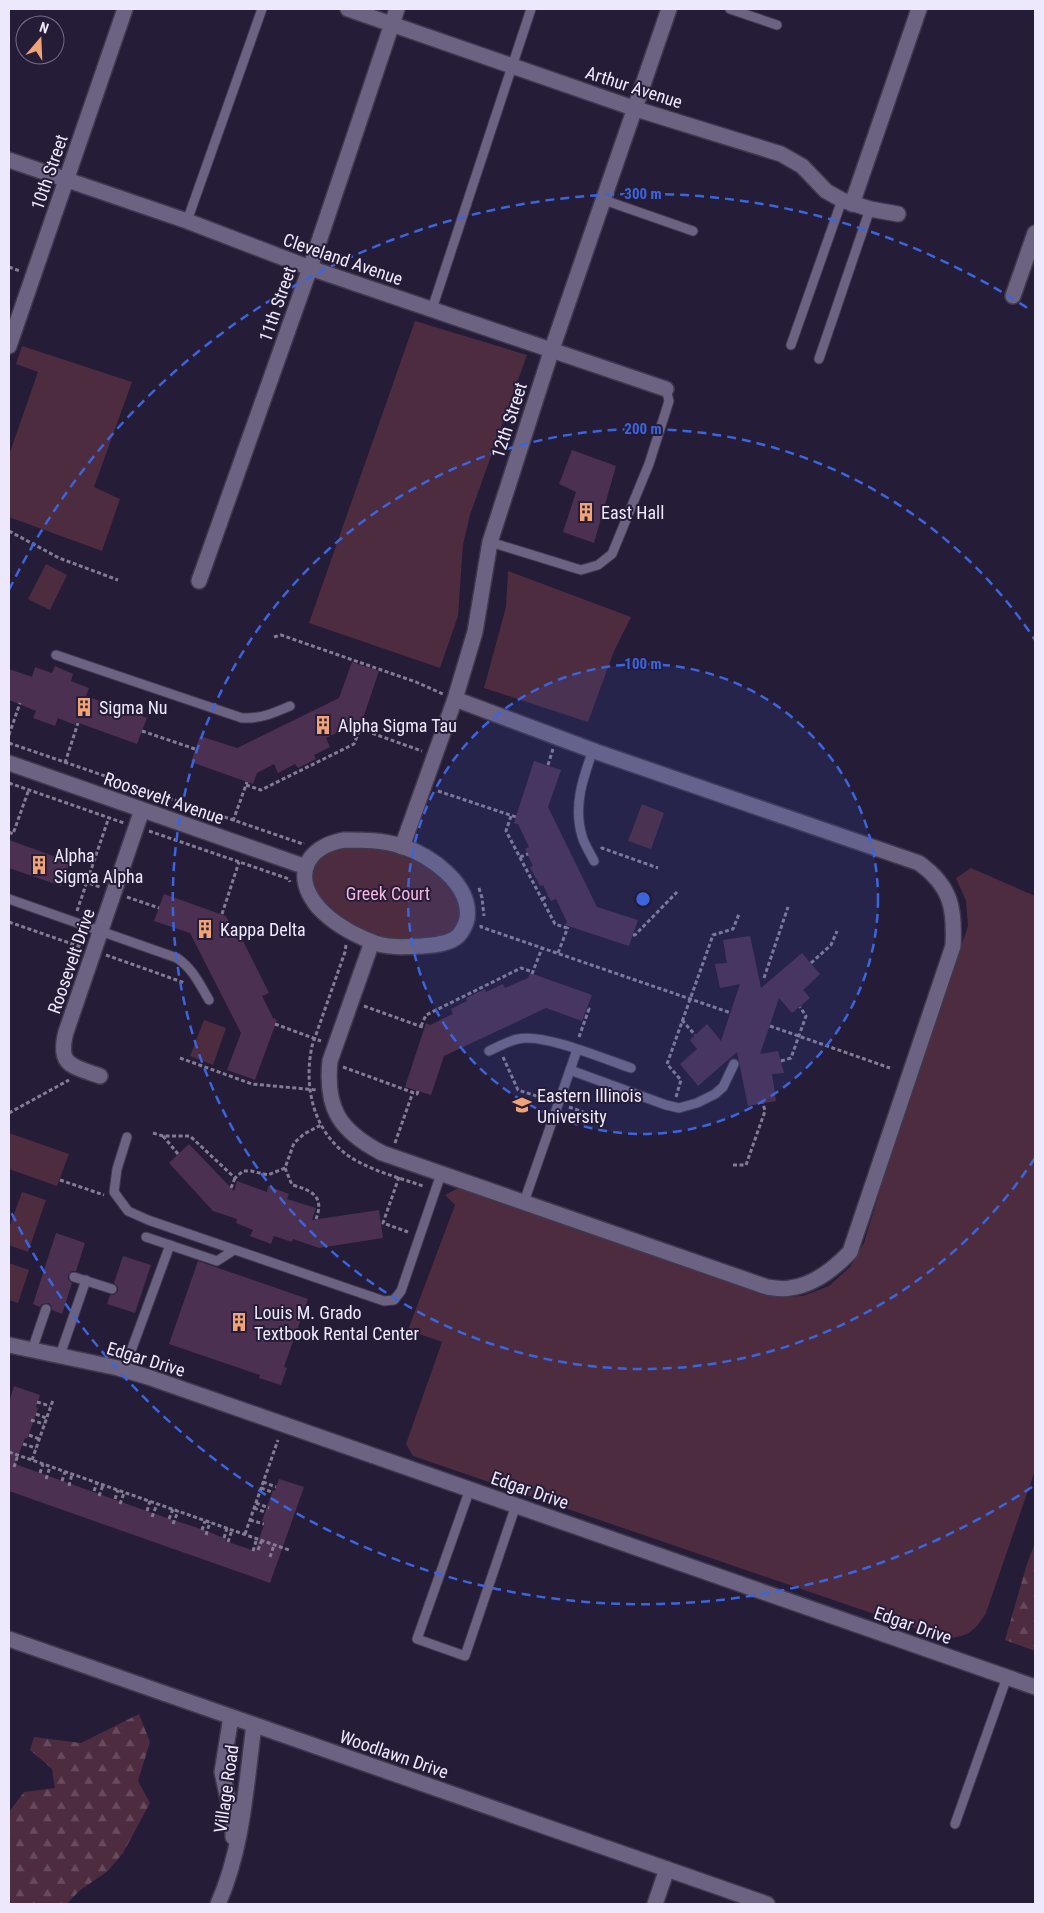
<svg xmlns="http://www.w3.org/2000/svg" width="1044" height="1913" font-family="'Roboto Condensed',sans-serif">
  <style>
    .green { fill: #4d2c40 }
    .forest { fill: url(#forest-firs) }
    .building { fill: #4b3051 }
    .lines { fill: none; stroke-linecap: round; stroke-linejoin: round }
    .lane-casing { stroke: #3f384e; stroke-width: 11 }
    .street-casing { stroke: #3f384e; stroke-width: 18 }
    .path { stroke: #837c93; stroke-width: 3; stroke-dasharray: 4 2.5; stroke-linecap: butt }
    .lane { stroke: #6c6382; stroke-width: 9 }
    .street { stroke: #6c6382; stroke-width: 15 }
    .ring { fill: none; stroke: #3c65dd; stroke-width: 2.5; stroke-dasharray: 9 6 }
    .labels { text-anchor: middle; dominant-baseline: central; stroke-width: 4; stroke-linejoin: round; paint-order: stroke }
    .street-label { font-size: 18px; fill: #ede8fb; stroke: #251c37 }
    .poi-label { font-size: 18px; fill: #ede8fb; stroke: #251c37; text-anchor: start }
    .park-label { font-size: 18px; fill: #f9b4de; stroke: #251c37 }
    .centre { fill: #3c65dd; stroke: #251c37; stroke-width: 2.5 }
    .ring-label { font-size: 15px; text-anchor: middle; font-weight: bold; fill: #3c65dd; stroke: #251c37; stroke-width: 4; stroke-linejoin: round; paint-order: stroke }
  </style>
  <defs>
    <pattern id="forest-firs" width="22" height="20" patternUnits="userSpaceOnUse" patternTransform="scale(1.25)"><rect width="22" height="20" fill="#4d2c40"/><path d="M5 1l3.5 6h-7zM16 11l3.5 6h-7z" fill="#674b5c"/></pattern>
  </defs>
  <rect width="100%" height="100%" fill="#251c37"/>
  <g class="green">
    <polygon points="415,321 527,355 470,515 463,545 458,616 440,668 309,623"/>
    <polygon points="22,346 132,382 94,487 120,499 102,551 9,517 9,455 38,372 16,364"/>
    <polygon points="46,564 67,575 50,610 28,599"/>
    <polygon points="508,571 631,617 614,651 588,722 484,688 506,607"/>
    <polygon points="642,804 664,813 651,849 628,841"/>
    <path d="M345 846C369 847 394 847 416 858 438 869 484 909 450 933 439 941 419 940 406 940 377 940 305 909 312 872 314 866 317 857 323 853 329 850 338 848 345 846Z"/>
    <path d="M971 868 1035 896V1470L986 1613C974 1632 967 1638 944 1638L413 1456 406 1444 442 1342 408 1330 455 1205 445 1195 458 1188 760 1293 779 1297 803 1296 829 1286 850 1267 864 1243 901 1121 968 926 966 901 956 878Z"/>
    <polygon points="204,1020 226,1028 213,1065 190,1056"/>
    <polygon points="9,1133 69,1154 57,1186 9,1169"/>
    <polygon points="22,1192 46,1200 28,1252 9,1245 9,1228"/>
    <polygon points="9,1263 29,1270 18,1303 9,1300"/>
  </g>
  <g class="forest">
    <polygon points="1035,1543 1035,1651 1005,1640 1027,1564"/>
    <polygon points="139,1714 150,1742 138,1781 150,1803 123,1853 108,1871 79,1891 67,1904 9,1904 9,1812 24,1792 55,1788 52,1769 30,1750 34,1737 81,1743"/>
  </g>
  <g class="building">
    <polygon points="572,450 616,466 594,543 563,532 576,492 559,484"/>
    <polygon points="352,662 379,671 358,733 345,729 326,738 330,747 314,755 316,759 298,768 295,764 278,773 274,764 257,773 253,784 191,762 200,736 237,748 339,698"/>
    <polygon points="55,666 73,674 71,681 89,688 86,696 147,718 137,744 76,722 75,725 58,718 55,726 33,718 36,711 9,700 9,669 32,677 35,667 52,673"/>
    <polygon points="534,761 561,770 548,807 597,907 638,920 629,946 565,925 567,922 556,899 551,901 543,885 540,886 530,867 533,866 525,849 529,847 518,824 514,823"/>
    <polygon points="9,840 70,862 61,886 9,868"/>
    <polygon points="164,894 226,916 237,939 241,937 269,993 262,996 273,1018 277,1020 255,1080 227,1070 241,1033 190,933 154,921"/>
    <polygon points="750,936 761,988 802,953 820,974 803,990 810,998 792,1013 779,998 760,1054 778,1051 784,1073 772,1074 776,1101 748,1106 737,1052 698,1086 680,1064 697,1049 690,1040 707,1024 721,1041 740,984 720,988 715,964 727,963 723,940"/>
    <polygon points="530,973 592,995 582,1021 546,1008 444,1056 431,1095 405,1087 426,1023 430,1025 453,1014 451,1009 467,1001 466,998 485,989 486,992 503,984 505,988 528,978"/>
    <polygon points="189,1144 234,1191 237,1181 267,1192 268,1186 289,1194 287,1199 316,1208 312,1220 379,1210 383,1238 319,1248 293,1239 292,1242 274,1236 271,1244 250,1236 253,1230 236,1223 237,1219 213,1211 169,1163"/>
    <polygon points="56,1233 85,1243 76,1271 72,1271 68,1275 68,1279 72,1283 62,1314 52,1310 51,1305 48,1303 42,1304 40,1307 33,1304"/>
    <polygon points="123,1256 151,1265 135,1313 107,1304 110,1295 114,1295 118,1291 118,1287 114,1283"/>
    <polygon points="198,1261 308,1299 284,1367 287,1368 281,1385 259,1378 260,1375 169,1344"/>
    <polygon points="14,1386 40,1395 36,1407 38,1408 31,1428 27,1439 25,1438 15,1464 155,1514 207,1531 226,1539 225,1541 255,1551 265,1522 262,1521 273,1490 275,1491 279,1479 304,1487 270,1583 9,1491 9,1402"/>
  </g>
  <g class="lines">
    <g class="lane-casing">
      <g id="lane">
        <polyline points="730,9 777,25"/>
        <polyline points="604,200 693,231"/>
        <polyline points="187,221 262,9"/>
        <polyline points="432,309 531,9"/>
        <polyline points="791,345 842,200"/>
        <polyline points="819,359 870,209"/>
        <polyline points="490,542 581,570 598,565 612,554 649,464 669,401 666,389"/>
        <path d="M56 655 242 718C260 719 274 713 290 706"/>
        <path d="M593 750C583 778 573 806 582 836 584 844 590 853 594 861"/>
        <path d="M9 899 177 958C193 969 199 983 209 1000"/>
        <path d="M489 1051C498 1047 508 1041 518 1039 544 1033 604 1059 631 1068"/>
        <polyline points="570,1070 666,1105 679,1108 697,1103 715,1094 723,1087 734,1064"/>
        <polyline points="127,1137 117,1169 114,1192 128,1211 148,1220 384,1301 394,1300 401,1291 441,1174"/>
        <polyline points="524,1202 577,1050"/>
        <polyline points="146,1237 217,1261 234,1250"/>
        <polyline points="74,1277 112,1289"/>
        <polyline points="32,1350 46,1309"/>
        <polyline points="60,1355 86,1280"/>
        <polyline points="124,1370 170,1245"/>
        <polyline points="470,1489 417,1639 465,1656 516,1505"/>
        <polyline points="955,1824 1007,1677"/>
      </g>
    </g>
    <g class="street-casing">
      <g id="street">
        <polyline points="348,9 636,109 781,154 802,166 826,191 842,200 870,209 898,214"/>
        <polyline points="9,160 187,221 310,268 666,389"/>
        <polyline points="852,204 919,9"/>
        <polyline points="1013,296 1035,233"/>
        <polyline points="9,346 125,9"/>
        <polyline points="199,581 310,268 397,9"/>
        <polyline points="9,763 306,867"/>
        <path d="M344 840C364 840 382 840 401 846 430 855 472 884 467 919 466 924 462 932 458 936 450 944 433 945 422 946 406 947 385 948 370 941 353 934 332 922 319 908 292 877 305 847 344 840Z"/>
        <polyline points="402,847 455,699 475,632 490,542 552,349 669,9"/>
        <path d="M372 942 330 1061C325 1109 340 1131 382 1153L767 1287C774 1288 783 1290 790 1288 814 1285 834 1269 850 1252L953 946C955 908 951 886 919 863L597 752 455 699"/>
        <path d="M100 1076C72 1066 57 1066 66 1032L142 810"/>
        <polyline points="9,1345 118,1368 148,1377 1035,1687"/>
        <polyline points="9,1639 767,1904"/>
        <polyline points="231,1717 222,1772 233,1822 233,1837"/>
        <path d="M218 1904C243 1848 246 1785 254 1725"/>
        <polyline points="655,1904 667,1869"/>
      </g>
    </g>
    <g class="path">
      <polyline points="9,267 20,271"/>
      <polyline points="9,531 59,558 118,580"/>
      <polyline points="274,637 281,635 416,682 443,694"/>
      <polyline points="360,729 422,751"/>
      <polyline points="142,731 195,749"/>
      <polyline points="9,735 20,703"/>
      <polyline points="9,743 303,844 304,843"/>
      <polyline points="65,763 78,723"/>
      <polyline points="548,765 553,749"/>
      <polyline points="9,783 124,823"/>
      <polyline points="246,785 261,790 354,744 360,729"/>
      <polyline points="438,791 516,817"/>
      <polyline points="511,816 506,831 555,924 567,928"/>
      <polyline points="233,821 247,782"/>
      <polyline points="149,831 289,879 290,882"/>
      <polyline points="9,832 13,834 29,789"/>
      <polyline points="601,849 602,848 658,868"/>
      <polyline points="520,857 528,854"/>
      <polyline points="65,875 100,887"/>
      <polyline points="479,888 482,898 484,916"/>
      <polyline points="127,897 159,908"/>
      <polyline points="542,899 548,896"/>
      <polyline points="77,911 109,817"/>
      <polyline points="222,914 239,862"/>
      <polyline points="9,922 81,947"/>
      <polyline points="481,925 481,927 731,1013"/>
      <polyline points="633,935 635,935 677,892"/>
      <path d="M346 945 345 952 312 1046C303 1089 314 1136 355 1160 376 1172 400 1178 423 1186"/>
      <polyline points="558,953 568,927"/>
      <polyline points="106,955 185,983"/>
      <polyline points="811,963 831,945 837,931"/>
      <polyline points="532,974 542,948"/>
      <polyline points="764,978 788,907"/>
      <polyline points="364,1006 425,1028"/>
      <polyline points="682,1020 695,1035"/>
      <polyline points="275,1024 321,1041"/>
      <polyline points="421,1026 426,1015 521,968 533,972"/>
      <polyline points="770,1026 890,1068"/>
      <polyline points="579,1037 589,1009 587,1009"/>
      <polyline points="503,1057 518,1090 549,1100"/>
      <polyline points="180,1058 252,1084 317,1090"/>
      <polyline points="781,1061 791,1058 806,1016 800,1007"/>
      <polyline points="343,1067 417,1094 418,1091"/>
      <polyline points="676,1097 681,1080 667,1064 713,935 733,929 739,914"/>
      <polyline points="569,1107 586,1113"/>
      <polyline points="9,1113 69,1080"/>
      <polyline points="153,1133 163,1136 190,1136 235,1178 243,1171 251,1171 268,1175 285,1168 294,1143 304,1134 321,1125"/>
      <polyline points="163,1136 178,1154"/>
      <polyline points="395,1143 413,1092"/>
      <polyline points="733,1165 746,1165 765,1111 763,1103"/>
      <path d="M285 1168 292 1185C311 1190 325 1196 316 1219"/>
      <polyline points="399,1177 383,1223 408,1232"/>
      <polyline points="60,1180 104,1195"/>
      <polyline points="231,1188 235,1178"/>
      <polyline points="37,1402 50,1406"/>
      <polyline points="36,1414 46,1418"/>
      <polyline points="31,1420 44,1424"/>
      <polyline points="29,1435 39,1439"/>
      <polyline points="23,1444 36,1448"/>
      <polyline points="9,1452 289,1550"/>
      <polyline points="32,1460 53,1400"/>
      <polyline points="14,1467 18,1455"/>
      <polyline points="40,1473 43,1464"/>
      <polyline points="46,1479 50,1467"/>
      <polyline points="62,1481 65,1472"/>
      <polyline points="263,1482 276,1487"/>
      <polyline points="69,1486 72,1474"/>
      <polyline points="261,1488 272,1492"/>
      <polyline points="94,1491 97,1483"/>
      <polyline points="99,1496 103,1485"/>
      <polyline points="115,1499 118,1490"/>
      <polyline points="256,1503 269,1508"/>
      <polyline points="120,1504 124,1493"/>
      <polyline points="254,1508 265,1512"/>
      <polyline points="147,1511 150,1501"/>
      <polyline points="152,1517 157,1504"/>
      <polyline points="169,1519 173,1509"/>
      <polyline points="250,1520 264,1524"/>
      <polyline points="173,1524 178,1511"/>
      <polyline points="202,1530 205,1521"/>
      <polyline points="245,1534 278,1440"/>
      <polyline points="206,1535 210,1522"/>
      <polyline points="224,1538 227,1528"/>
      <polyline points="228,1542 232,1530"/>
      <polyline points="258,1550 262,1540"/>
      <polyline points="253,1551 257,1538"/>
      <polyline points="270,1557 274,1545"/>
    </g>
    <use href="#lane" class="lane"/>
    <use href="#street" class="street"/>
  </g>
  <circle cx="643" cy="899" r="235" fill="#3c65dd" fill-opacity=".12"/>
  <g class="ring">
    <circle cx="643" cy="899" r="235"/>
    <path d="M1035 1158A470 470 0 1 1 1035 640"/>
    <path d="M1032 1487A705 705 0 0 1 9 1208M9 590A705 705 0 0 1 1032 311"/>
  </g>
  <defs>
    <g id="building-bare" transform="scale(1.5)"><path d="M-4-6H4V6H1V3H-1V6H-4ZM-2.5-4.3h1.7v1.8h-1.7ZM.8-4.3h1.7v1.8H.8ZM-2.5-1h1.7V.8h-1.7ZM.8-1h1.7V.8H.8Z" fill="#efa377" stroke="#251c37" stroke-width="2.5" paint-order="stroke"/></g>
    <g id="university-bare" transform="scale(1.5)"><path d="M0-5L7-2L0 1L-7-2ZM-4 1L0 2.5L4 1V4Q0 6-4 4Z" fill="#efa377" stroke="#251c37" stroke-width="2.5" paint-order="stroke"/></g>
  </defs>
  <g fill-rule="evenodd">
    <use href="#building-bare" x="586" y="512"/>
    <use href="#building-bare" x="84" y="707"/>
    <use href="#building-bare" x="323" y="725"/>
    <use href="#building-bare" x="39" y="865"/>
    <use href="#building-bare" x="205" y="929"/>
    <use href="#university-bare" x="522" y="1105"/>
    <use href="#building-bare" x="239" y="1322"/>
  </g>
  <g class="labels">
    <g class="street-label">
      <text transform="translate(634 87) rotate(18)">Arthur Avenue</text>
      <text transform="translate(49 172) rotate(-71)">10th Street</text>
      <text transform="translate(343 259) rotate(19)">Cleveland Avenue</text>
      <text transform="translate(277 304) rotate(-71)">11th Street</text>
      <text transform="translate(509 420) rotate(-72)">12th Street</text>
      <text transform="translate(164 798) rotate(19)">Roosevelt Avenue</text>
      <text transform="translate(71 961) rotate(-71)">Roosevelt Drive</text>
      <text transform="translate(146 1359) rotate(17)">Edgar Drive</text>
      <text transform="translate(530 1490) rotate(19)">Edgar Drive</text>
      <text transform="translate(913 1625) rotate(19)">Edgar Drive</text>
      <text transform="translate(394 1754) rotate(19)">Woodlawn Drive</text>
      <text transform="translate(226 1789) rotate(-82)">Village Road</text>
    </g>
    <g class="poi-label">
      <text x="601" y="512">East Hall</text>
      <text x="99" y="707">Sigma Nu</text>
      <text x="338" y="725">Alpha Sigma Tau</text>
      <text x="54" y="855">Alpha<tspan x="54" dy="21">Sigma Alpha</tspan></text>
      <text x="220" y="929">Kappa Delta</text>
      <text x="537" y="1095">Eastern Illinois<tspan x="537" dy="21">University</tspan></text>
      <text x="254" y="1312">Louis M. Grado<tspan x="254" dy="21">Textbook Rental Center</tspan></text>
    </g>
    <g class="park-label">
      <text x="388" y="893">Greek Court</text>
    </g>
  </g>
  <circle cx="643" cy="899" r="8" class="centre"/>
  <g class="ring-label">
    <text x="643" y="199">300 m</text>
    <text x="643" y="434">200 m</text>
    <text x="643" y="669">100 m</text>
  </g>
  <rect width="1044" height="1913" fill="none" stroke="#ede8fb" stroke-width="20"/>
  <g transform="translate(40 40) rotate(19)"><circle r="24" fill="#251c37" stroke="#756e85"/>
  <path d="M0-4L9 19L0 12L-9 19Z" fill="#efa377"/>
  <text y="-8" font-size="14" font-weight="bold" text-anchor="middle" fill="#ede8fb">N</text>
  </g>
</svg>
